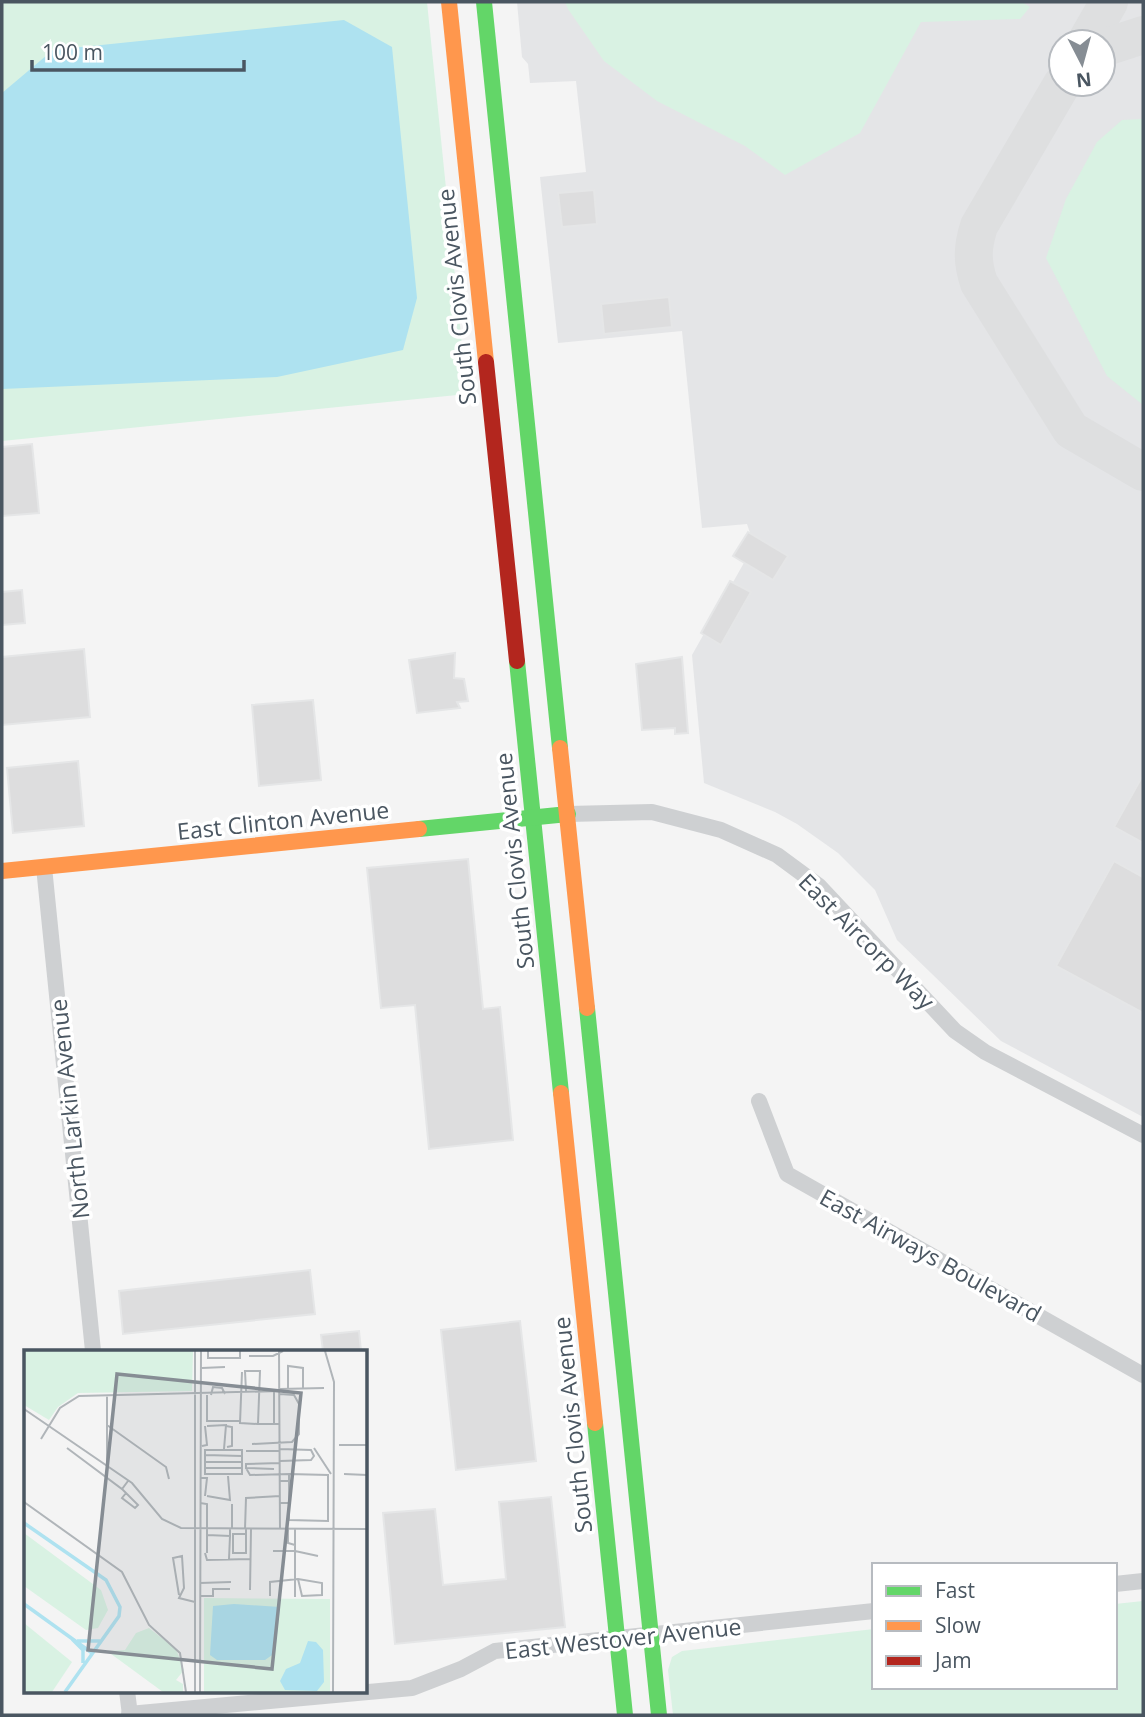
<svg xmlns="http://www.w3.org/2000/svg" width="1145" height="1717" font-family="'Open Sans',sans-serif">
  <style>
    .airport { fill: #e4e5e7; fill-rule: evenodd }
    .green { fill: #d9f2e3 }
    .water { fill: #aee2f0 }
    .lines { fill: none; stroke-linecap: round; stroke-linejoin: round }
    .taxiway { stroke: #dedfe0; stroke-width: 38 }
    .building { fill: #ddddde; stroke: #e5e6e7; stroke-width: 2 }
    .street { stroke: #ced0d2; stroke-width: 16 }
    .fast { stroke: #63d668; stroke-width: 16 }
    .slow { stroke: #ff974d; stroke-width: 16 }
    .jam { stroke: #b3261e; stroke-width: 16 }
    .labels { text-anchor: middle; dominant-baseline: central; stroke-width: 7; stroke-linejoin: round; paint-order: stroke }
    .street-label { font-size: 23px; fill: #4a5661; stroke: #fff }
    .inset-river { fill: none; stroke: #aee2f0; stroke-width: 3.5 }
    .inset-road { fill: none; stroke: #b0b5b9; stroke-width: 2 }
    .view { fill: #868d94; fill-opacity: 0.15; stroke: #868d94; stroke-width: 3.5 }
    .inset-edge { fill: none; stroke: #4a5661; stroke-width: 3.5 }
  </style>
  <rect width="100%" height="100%" fill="#f4f4f4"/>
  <path class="airport" d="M517 2H1143V1117L1001 1041 897 940 875 890 838 853 797 824 775 812 704 783 692 655 754 545 747 524 702 528 682 331 558 343 540 177 586 172 576 81 530 83 528 64 522 57ZM1061 42H1103V84H1061Z"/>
  <g class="green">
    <polygon points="2,2 427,2 467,394 2,441"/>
    <polygon points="565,2 1022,2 1030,7 1020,19 921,22 860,133 785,175 745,146 657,101 604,61 568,9"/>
    <polygon points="1143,119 1143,405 1107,376 1046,258 1066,199 1097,142 1122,120"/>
    <polygon points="1143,1601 1143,1715 673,1715 668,1670 672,1657 682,1651 874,1629 874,1687 1115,1687 1115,1604"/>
  </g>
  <polygon class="water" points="344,20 392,47 417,298 403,350 277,377 2,389 2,93 53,50"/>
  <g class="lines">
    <g class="taxiway">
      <polyline points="1086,42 1109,2"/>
      <polyline points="1103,48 1143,35"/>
      <path d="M1062 84 979 226C972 248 972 262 979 283L1071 430 1143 472"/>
    </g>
  </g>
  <g class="building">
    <polygon points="594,190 597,224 562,227 558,193"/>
    <polygon points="669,297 672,327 604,334 601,304"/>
    <polygon points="32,444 39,513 2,516 2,447"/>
    <polygon points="748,532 788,556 773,580 733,556"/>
    <polygon points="730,581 751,592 721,645 701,633"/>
    <polygon points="22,590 25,623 2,625 2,592"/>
    <polygon points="84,649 90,717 2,725 2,657"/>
    <polygon points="455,653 454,678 464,679 468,701 457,702 460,708 417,713 409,660"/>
    <polygon points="682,657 688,733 675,734 675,728 642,730 636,664"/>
    <polygon points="313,700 321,780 259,786 252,705"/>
    <polygon points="78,761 84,826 13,833 7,768"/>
    <polygon points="1143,775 1143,843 1114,827"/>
    <polygon points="468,859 483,1009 500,1007 513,1140 429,1149 415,1005 381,1008 367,868"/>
    <polygon points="1114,861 1143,877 1143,1013 1056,966"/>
    <polygon points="310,1270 315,1314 123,1334 119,1291"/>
    <polygon points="520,1321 536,1461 456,1470 441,1330"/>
    <polygon points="359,1331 361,1351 323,1351 321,1335"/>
    <polygon points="551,1497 565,1627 395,1644 383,1513 435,1509 443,1585 506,1579 499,1502"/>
  </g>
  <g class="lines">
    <g class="street">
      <polyline points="568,814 652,812 721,830 777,855 819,886 955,1031 985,1052 1143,1135"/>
      <polyline points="44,867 93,1351"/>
      <polyline points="759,1101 787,1174 1143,1375"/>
      <polyline points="1115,1584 1143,1581"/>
      <polyline points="127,1691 130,1715"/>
      <polyline points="129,1714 412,1688 461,1669 495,1651 874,1611"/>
    </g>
    <g class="fast">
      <polyline points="484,2 560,748"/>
      <polyline points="517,661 561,1093"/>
      <polyline points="419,829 568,814"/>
      <polyline points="587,1008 659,1715"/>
      <polyline points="595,1423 625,1715"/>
    </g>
    <g class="slow">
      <polyline points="449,2 486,362"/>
      <polyline points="560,748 587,1008"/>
      <polyline points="2,871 419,829"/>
      <polyline points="561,1093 595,1423"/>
    </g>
    <polyline class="jam" points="486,362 517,661"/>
  </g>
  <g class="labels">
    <g class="street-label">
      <text transform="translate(456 297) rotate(-96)">South Clovis Avenue</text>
      <text transform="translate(283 820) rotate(-6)">East Clinton Avenue</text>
      <text transform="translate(514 861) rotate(-96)">South Clovis Avenue</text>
      <text transform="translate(867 941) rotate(45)">East Aircorp Way</text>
      <text transform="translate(69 1109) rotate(-96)">North Larkin Avenue</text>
      <text transform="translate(931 1255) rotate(29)">East Airways Boulevard</text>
      <text transform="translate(572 1425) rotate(-96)">South Clovis Avenue</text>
      <text transform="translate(623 1638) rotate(-6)">East Westover Avenue</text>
    </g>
  </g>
  <g transform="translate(24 1350)">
    <rect width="343" height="343" fill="#f4f4f4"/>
    <path d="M0 1H169L168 41 54 43 34 57 25 70 0 55ZM0 183 77 240 84 260 74 278 62 280 0 236ZM180 248 306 249V342H180ZM0 273 48 312 28 342H0ZM125 278 152 299 160 320 152 330 159 334V342H139L83 301 101 300 112 283Z" fill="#d9f2e3"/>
    <path d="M210 254 256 257 251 303 241 310H193L186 305 189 256ZM284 291 292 292 299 300 300 332 293 341 261 340 256 331 262 319 276 313Z" fill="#aee2f0"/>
    <path class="inset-river" d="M0 173 82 230 96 257 95 266 41 342M0 254 68 303M48 289 59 300V313M53 291H76"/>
    <path class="inset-road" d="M184 1V8H216V1M255 1 256 179M301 1 310 32 309 342M225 6H249L259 1M178 18 201 17M218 22 216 73 234 74M256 39 300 38M264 39V16L279 18V39M222 41 221 21H236L234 74H256M183 45V71H216M187 45 189 37 198 38 201 44M83 46V116M0 59 108 133 138 169 157 178 343 179M250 74V41M83 75 142 117 145 129M183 76 202 75 200 99M202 76 208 77V96L203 97M17 89 36 58 55 46 256 41M228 94 268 92 275 84V54L270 45 256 44M315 95H343M178 96 183 95 181 76M43 98 98 139 104 131M290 98 307 124M181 100H218V124H181ZM222 101H256M181 105 218 106M256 111 287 110 290 106 287 100 256 99M181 112H218M181 118H218M222 118 226 125 265 124V131M250 119 222 118V114L256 113M265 124 304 125V171L265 170V153M320 124 343 125M177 128H183L181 146M98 139 114 155 111 158 98 148 102 143M183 146 206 150 204 126M0 152 98 222 125 275 156 303 162 342M176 153 183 154V203M256 153H265V131H256M208 179V154M221 179 222 148 256 146M264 179V193L271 195M271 179V247M222 184H209V203H222V179M183 185 206 186V179M249 201H271M271 201 294 206M181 203 183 210 226 209M205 209 206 186M176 233 207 232M226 240 227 179M155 245 149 208 158 206 160 238 155 248 171 252M176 246H189V239H206M246 246V232L274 229 298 233V245L278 246 274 229M171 342V1M176 342 177 1"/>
    <path class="view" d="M93 24 277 43 248 319 64 300Z"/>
    <rect width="343" height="343" class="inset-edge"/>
  </g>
  <rect width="1145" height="1717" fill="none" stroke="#4a5661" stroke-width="7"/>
  <rect x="872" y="1563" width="245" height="126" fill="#ffffff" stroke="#b7bbc0" stroke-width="2"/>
  <rect x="886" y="1586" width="35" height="10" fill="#63d668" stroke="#b7bbc0" stroke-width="2"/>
  <text x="935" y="1598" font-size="21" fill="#4a5661">Fast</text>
  <rect x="886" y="1621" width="35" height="10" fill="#ff974d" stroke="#b7bbc0" stroke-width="2"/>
  <text x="935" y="1633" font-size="21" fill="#4a5661">Slow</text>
  <rect x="886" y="1656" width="35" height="10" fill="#b3261e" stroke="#b7bbc0" stroke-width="2"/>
  <text x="935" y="1668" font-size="21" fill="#4a5661">Jam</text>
  <g transform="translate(1082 63) rotate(174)"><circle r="33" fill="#ffffff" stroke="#b7bbc0" stroke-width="2"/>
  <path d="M0-5L12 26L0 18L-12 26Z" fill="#868d94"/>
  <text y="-10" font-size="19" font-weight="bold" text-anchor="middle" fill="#4a5661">N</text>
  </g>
  <path d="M32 60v10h212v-10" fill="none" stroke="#4a5661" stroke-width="3.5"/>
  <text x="42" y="60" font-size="21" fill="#4a5661" stroke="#ffffff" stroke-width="5" paint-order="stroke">100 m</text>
</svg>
